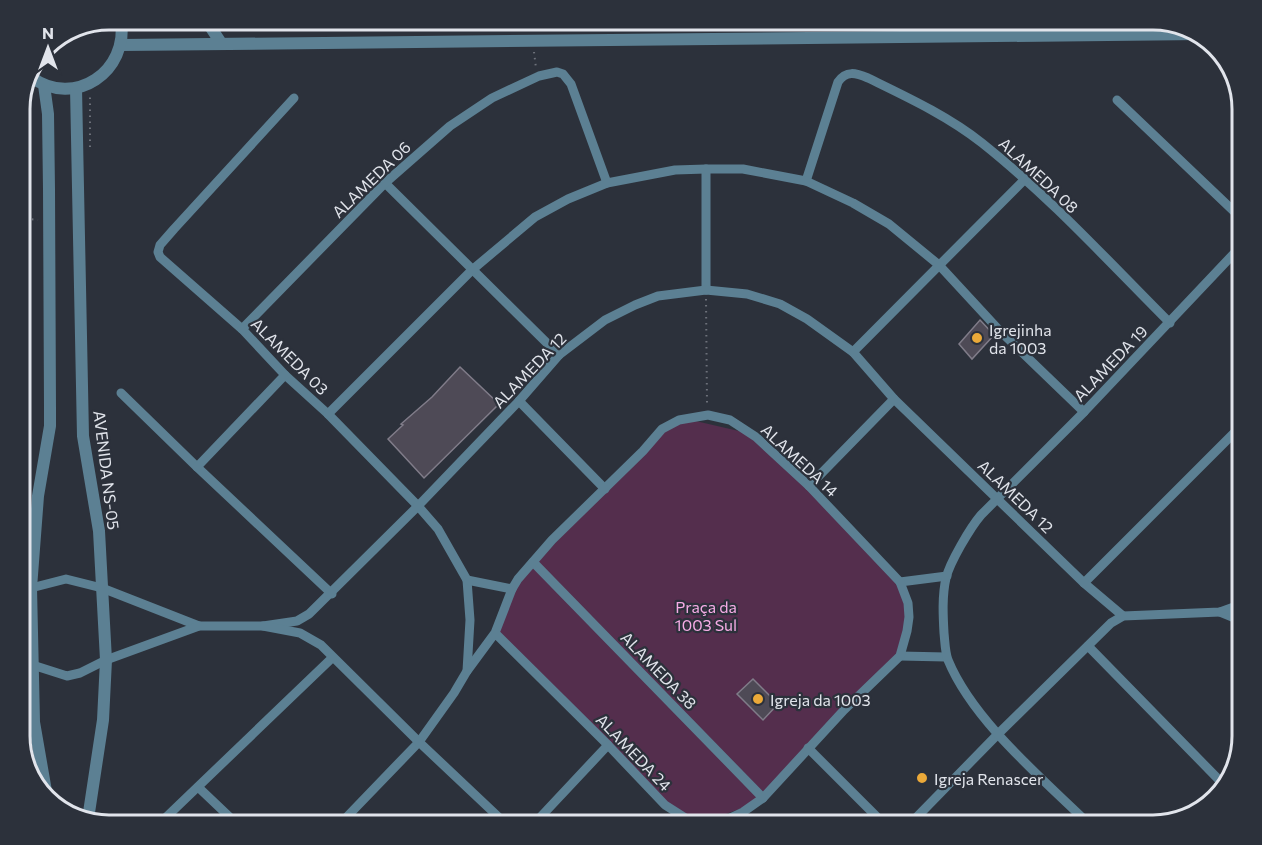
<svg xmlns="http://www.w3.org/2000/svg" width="1262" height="845" font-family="Commissioner,sans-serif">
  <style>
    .green { fill: #542e4d }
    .building { fill: #4e4a56; stroke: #807c89; stroke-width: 1.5 }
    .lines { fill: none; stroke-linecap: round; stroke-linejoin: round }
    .path { stroke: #6d717a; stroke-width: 2; stroke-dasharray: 1.5 4.5; stroke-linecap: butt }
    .minor { stroke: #5c8093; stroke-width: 9 }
    .tertiary { stroke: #5c8093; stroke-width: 12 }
    .poi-dot { fill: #eba939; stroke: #2c313b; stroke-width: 2 }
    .labels { text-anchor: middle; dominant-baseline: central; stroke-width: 4.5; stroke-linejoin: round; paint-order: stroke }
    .street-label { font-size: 16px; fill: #e1e4eb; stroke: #2c313b }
    .poi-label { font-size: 16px; fill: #e1e4eb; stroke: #2c313b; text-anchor: start }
    .park-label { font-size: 16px; fill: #f6ace6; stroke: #2c313b }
    .rim { fill: none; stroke: #e1e4eb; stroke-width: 3 }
  </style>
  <rect width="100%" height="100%" fill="#2c313b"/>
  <polygon class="green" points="687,419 756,435 901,583 909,617 900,656 756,803 701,823 652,793 495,633 512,589 653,439"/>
  <g class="building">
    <polygon points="980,320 994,335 972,359 959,344"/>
    <polygon points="460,367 499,404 424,478 388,439 403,425 401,424 432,397"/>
    <polygon points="753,679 778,704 763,720 737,694"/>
  </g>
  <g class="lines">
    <g class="path">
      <polyline points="534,52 536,68"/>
      <polyline points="90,147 90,95"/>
      <polyline points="20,218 38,220"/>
      <polyline points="706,299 707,404"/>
      <polyline points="101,466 105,490"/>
    </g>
    <g class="minor">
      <polyline points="294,98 174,229 160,245 158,252 160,257 242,329 285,375 328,414 418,506 438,529 467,580 470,620 467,671 454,693 419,742 339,825"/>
      <polyline points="1117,100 1242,219"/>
      <polyline points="706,169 706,290"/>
      <path d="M806 181 838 82C846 70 856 73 868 78 907 97 948 116 982 143 1050 197 1109 262 1170 323"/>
      <polyline points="385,183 559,355"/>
      <polyline points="242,329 385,183 450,126 492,98 539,76 557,72 563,74 571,84 607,183"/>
      <polyline points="853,352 1025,179"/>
      <polyline points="121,393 197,467 332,594"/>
      <polyline points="519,401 605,489"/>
      <polyline points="328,414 472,270 535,217 568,199 607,183 675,170 706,169 743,169 806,181 853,203 889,224 939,265 999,330 1084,412"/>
      <polyline points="197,467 285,375"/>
      <polyline points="809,486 894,399"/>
      <polyline points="533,562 763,798"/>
      <polyline points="467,580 512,589"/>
      <polyline points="900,582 947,576"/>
      <polyline points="1084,583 1242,425"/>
      <polyline points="20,593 31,588 66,579 102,588 199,626"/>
      <polyline points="1220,612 1242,621"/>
      <polyline points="263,626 297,621 309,614 418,506 519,401 559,355 605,320 635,305 658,296 706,290 747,294 780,304 807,319 853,352 894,399 1084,583 1123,616"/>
      <polyline points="1088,646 1226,787"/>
      <polyline points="900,656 946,657"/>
      <polyline points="20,661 67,676 80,673 106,660 199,626 263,626 300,633 321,645 419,742 507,825"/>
      <polyline points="467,671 495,633 512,589 518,579 552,540 643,451 662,429 679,420 708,415 730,420 756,437 809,486 900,582 908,603 909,617 907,631 900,656 844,710 763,798 743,812 728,819 701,823 687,819 665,805 608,745 495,633"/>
      <polyline points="808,748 885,825"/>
      <polyline points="198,787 238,825"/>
      <polyline points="158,825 332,658"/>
      <polyline points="533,825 608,745"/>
      <polyline points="909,825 998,734 1111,623 1123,616 1220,612 1242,604"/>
      <path d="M1090 825C1043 779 973 721 948 660 945 652 945 642 944 633 943 615 942 596 946 578 950 562 970 528 981 515L1084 412 1242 245"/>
    </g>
    <g class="tertiary">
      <polyline points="206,20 221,43"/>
      <polyline points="121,45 1201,34"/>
      <path d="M31 77C75 109 129 71 121 20"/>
      <polyline points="44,85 48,114 49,189 50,407 50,426 38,496 31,588 34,722 47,797"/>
      <polyline points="76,88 83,436 99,531 106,660 103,720 88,819"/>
    </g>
  </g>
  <g class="poi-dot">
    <circle cx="977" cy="338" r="6"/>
    <circle cx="758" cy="699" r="6"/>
    <circle cx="922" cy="778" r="6"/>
  </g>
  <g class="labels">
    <g class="street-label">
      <text transform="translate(1039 175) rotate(43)">ALAMEDA 08</text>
      <text transform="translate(371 179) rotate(-44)">ALAMEDA 06</text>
      <text transform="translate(290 356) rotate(45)">ALAMEDA 03</text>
      <text transform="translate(1110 363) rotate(-46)">ALAMEDA 19</text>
      <text transform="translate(529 370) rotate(-46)">ALAMEDA 12</text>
      <text transform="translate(800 460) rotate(43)">ALAMEDA 14</text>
      <text transform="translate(107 470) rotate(83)">AVENIDA NS-05</text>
      <text transform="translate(1016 496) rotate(44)">ALAMEDA 12</text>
      <text transform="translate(659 670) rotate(46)">ALAMEDA 38</text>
      <text transform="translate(634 752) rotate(46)">ALAMEDA 24</text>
    </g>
    <g class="poi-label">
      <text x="989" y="329">Igrejinha<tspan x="989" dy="18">da 1003</tspan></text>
      <text x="770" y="699">Igreja da 1003</text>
      <text x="934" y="778">Igreja Renascer</text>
    </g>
    <g class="park-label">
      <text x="706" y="606">Praça da<tspan x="706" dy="18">1003 Sul</tspan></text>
    </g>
  </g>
  <path d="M0 0H1262V845H0ZM109 30H1153A79 79 0 0 1 1232 109V736A79 79 0 0 1 1153 815H109A79 79 0 0 1 30 736V109A79 79 0 0 1 109 30Z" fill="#2c313b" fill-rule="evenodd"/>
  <path class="rim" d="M109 30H1153A79 79 0 0 1 1232 109V736A79 79 0 0 1 1153 815H109A79 79 0 0 1 30 736V109A79 79 0 0 1 109 30Z"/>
  <g transform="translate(48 48)" stroke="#2c313b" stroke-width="4.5" paint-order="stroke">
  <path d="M0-4.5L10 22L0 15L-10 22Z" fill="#e1e4eb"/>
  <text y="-9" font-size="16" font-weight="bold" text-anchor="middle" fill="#e1e4eb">N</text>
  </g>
</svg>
